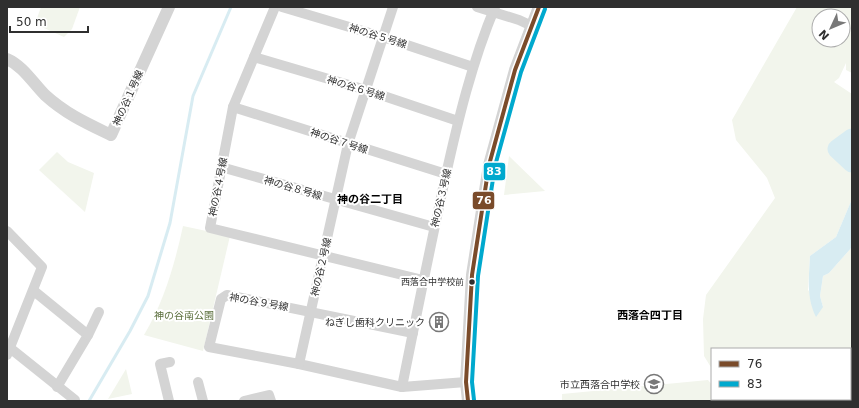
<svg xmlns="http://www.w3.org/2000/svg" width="859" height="408" font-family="'DejaVu Sans','Noto Sans JP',sans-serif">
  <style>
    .green { fill: #f2f5ec; fill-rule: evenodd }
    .water { fill: #d8ecf2 }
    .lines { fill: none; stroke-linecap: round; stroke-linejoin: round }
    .stream { stroke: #d8ecf2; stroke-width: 3 }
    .river { stroke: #d8ecf2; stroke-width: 19 }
    .minor { stroke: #d4d4d4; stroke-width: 10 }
    .tertiary { stroke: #d4d4d4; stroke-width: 12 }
    .bus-1-casing { stroke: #fff; stroke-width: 7 }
    .bus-2-casing { stroke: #fff; stroke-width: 7 }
    .bus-1 { stroke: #7a4b2a; stroke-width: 4 }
    .bus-2 { stroke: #00a9ce; stroke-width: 4 }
    .bus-dot { fill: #2f2f2f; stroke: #fff; stroke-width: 1.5 }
    .labels { text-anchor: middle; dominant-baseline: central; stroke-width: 4; stroke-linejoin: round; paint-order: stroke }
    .bus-label { font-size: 9px; fill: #2f2f2f; stroke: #fff; text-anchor: end }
    .street-label { font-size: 10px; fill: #2f2f2f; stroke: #fff }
    .park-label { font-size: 10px; fill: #596d3a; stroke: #fff }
    .poi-label { font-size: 10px; fill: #2f2f2f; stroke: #fff; text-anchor: end }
    .neighbourhood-label { font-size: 11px; font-weight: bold; fill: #000; stroke: #fff }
    .line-badge { stroke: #fff; stroke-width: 1.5 }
    .badge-label { font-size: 11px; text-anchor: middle; font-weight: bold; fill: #fff }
  </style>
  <rect width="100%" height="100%" fill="#fff"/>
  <g class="green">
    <polygon points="41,7 80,7 72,29 64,37 35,24"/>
    <path d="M797 7H852V73L846 70V63L839 78 834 82 852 94V156L848 158 844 152 835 151 842 159 852 165V199L836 237 810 256 808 290 823 307 820 296 823 276 829 273 852 247V401H734L733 399H850V349H712V369L704 356 703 319 706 295 775 198 767 178 736 140 732 120ZM819 16H843V40H819Z"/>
    <polygon points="57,152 68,162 94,173 85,212 39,170"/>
    <polygon points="509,156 545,191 504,195"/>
    <path d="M183 226 230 236 203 351 144 335C164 302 175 263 183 226Z"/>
    <polygon points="126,369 132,394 108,399"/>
    <polygon points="708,380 712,385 712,399 721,399 723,401 562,401 562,394"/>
  </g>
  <g class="water">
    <polygon points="835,151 844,152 848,158 852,156 852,165 842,159"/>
    <path d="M852 199V247L829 273 823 276 820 296 823 307 816 317C806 297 809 277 810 256L836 237Z"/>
  </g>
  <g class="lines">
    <polyline class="stream" points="89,401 130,331 148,296 170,223 193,96 231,7"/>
    <polyline class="river" points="852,138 837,149 852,163"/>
    <g class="minor">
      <polyline points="275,7 233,107 210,228 423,280"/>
      <polyline points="282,7 383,37 473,67"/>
      <polyline points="393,7 348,144 299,364 402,387 466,382"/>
      <polyline points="477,7 519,20 532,26"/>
      <polyline points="254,57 366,90 458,121"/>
      <polyline points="233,107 446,174"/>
      <polyline points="221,167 434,227"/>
      <polyline points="7,231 42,267 7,355"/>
      <polyline points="34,291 88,335 57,387"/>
      <polyline points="88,335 99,312"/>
      <polyline points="10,348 75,400"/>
      <polyline points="299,364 209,347 221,299 227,295 413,333"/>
      <polyline points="198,382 203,401"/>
      <path d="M402 387C416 317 430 248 445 179 458 120 472 62 495 7"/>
      <polyline points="169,401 160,364 170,362"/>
      <polyline points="244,401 269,395 271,401"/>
    </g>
    <g class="tertiary">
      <path d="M7 59C23 66 33 83 45 95 66 114 86 123 111 135L169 7"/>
      <polyline points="468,401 466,382 472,275 489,165 515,70 539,7"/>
    </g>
    <g class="bus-1-casing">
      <polyline id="bus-1" points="468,401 466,382 472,275 489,165 515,70 539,7"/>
    </g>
    <g class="bus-2-casing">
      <polyline id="bus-2" points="474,400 472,382 478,276 495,166 521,72 545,9"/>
    </g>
    <use href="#bus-1" class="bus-1"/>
    <use href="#bus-2" class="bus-2"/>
  </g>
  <defs>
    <g id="building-ring" transform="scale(1)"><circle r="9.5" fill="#fff" stroke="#787878" stroke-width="1.5"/><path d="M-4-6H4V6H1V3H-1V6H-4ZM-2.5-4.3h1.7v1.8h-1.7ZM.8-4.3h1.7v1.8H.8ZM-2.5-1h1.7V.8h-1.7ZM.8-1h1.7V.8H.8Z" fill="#787878"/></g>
    <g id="school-ring" transform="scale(1)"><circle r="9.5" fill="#fff" stroke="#787878" stroke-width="1.5"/><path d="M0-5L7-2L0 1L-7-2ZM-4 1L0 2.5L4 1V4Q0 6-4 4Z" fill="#787878"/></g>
  </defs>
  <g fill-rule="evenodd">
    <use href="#building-ring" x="439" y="322"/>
    <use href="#school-ring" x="654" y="384"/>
  </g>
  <circle class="bus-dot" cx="472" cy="282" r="3.5"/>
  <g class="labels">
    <g class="bus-label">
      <text x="464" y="282">西落合中学校前</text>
    </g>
    <g class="street-label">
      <text transform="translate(378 36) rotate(17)">神の谷５号線</text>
      <text transform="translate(356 88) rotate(17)">神の谷６号線</text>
      <text transform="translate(128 98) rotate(-66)">神の谷１号線</text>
      <text transform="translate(339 141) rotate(18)">神の谷７号線</text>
      <text transform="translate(218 187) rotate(-79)">神の谷４号線</text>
      <text transform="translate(293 188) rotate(16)">神の谷８号線</text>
      <text transform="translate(441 198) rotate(-77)">神の谷３号線</text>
      <text transform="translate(321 267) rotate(-77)">神の谷２号線</text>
      <text transform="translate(259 302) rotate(10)">神の谷９号線</text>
    </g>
    <g class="park-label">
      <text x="184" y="315">神の谷南公園</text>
    </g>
    <g class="poi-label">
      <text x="425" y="322">ねぎし歯科クリニック</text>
      <text x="640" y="384">市立西落合中学校</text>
    </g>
    <g class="neighbourhood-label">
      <text x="370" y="199">神の谷二丁目</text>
      <text x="650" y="315">西落合四丁目</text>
    </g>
  </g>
  <g class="line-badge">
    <rect x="483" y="162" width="23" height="19" rx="4" fill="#00a9ce"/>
    <rect x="472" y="191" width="23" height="19" rx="4" fill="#7a4b2a"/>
  </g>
  <g class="badge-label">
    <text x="494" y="175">83</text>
    <text x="484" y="204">76</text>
  </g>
  <rect width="859" height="408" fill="none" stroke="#2f2f2f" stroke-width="16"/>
  <rect x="711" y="348" width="140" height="52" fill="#ffffff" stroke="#acacac"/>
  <rect x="719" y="361" width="20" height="6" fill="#7a4b2a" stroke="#acacac"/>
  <text x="747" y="368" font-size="12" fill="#2f2f2f">76</text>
  <rect x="719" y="381" width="20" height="6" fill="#00a9ce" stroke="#acacac"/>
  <text x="747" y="388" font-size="12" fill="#2f2f2f">83</text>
  <g transform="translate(831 28) rotate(226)"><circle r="19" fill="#ffffff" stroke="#acacac"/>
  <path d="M0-3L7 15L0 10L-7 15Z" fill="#787878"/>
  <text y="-6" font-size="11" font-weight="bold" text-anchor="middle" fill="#2f2f2f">N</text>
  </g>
  <path d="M10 26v6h78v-6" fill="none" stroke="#2f2f2f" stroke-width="2"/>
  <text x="16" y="26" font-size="12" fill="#2f2f2f" stroke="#ffffff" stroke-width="3" paint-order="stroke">50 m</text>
</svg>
